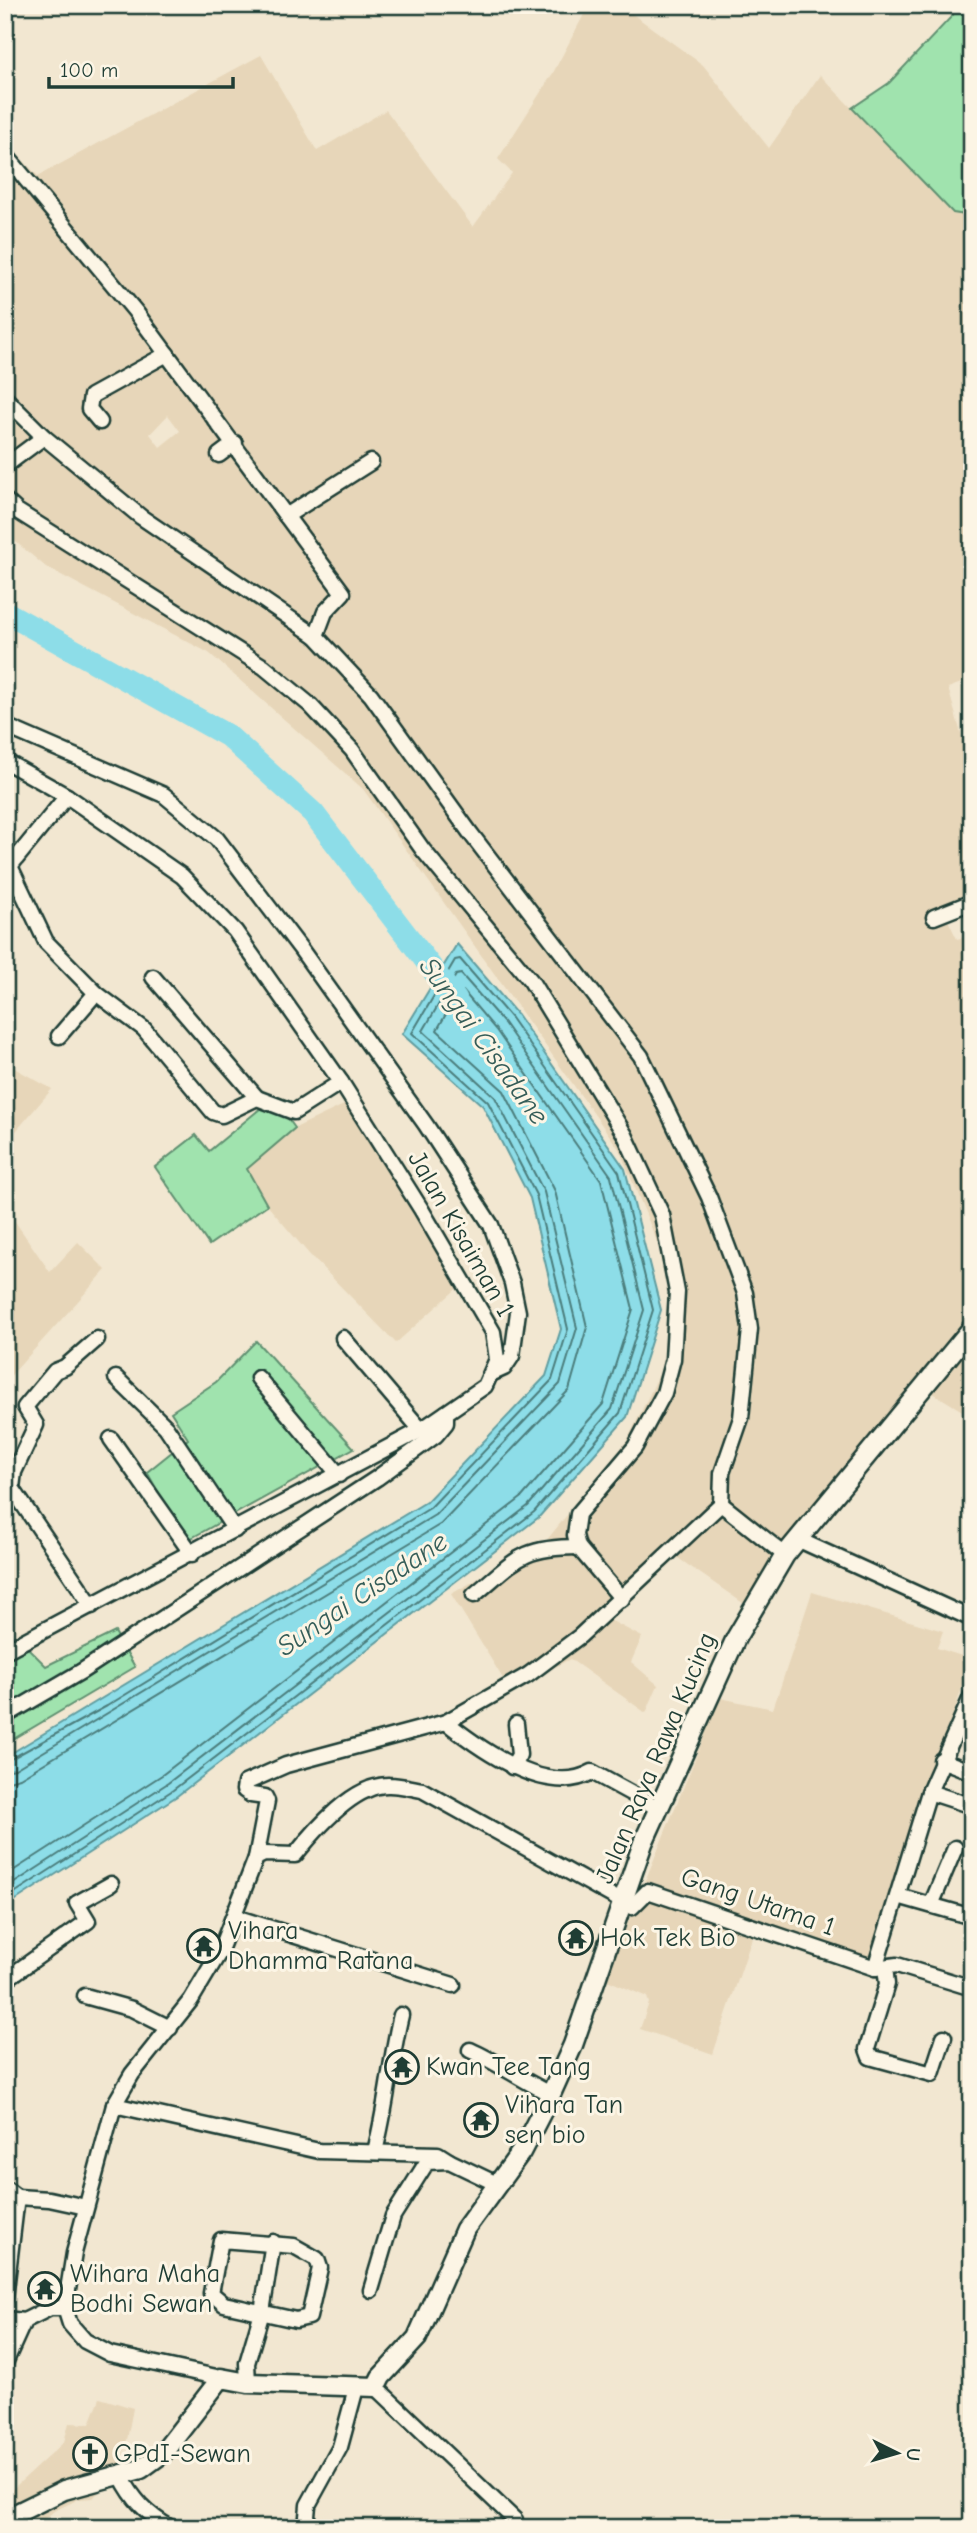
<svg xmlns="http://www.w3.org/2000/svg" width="977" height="2533" font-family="'Comic Neue',sans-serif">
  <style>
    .built { fill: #e7d6b9; fill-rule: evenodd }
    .green { fill: #a0e3ae; stroke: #609071; stroke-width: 2 }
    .water { fill: #8ddde8; stroke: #619da0; stroke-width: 2 }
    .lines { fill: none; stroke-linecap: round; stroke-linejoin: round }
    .shore { stroke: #4b7d7c; stroke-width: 2 }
    .river { stroke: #8ddde8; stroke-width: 23 }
    .minor-casing { stroke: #1f3d34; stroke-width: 19 }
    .tertiary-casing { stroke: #1f3d34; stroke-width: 23 }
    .minor { stroke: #fcf5e5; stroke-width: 14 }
    .tertiary { stroke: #fcf5e5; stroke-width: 18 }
    .labels { text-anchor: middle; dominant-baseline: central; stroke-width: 6; stroke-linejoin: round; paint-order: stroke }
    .street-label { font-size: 26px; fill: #1f3d34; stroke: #fcf5e5 }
    .poi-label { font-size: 26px; fill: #1f3d34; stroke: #fcf5e5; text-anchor: start }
    .water-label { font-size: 28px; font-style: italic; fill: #355d58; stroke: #fcf5e5 }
  </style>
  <rect width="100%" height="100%" fill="#f2e7d1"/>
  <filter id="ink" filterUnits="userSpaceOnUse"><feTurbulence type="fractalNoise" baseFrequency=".0143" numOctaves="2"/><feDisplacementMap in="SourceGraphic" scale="14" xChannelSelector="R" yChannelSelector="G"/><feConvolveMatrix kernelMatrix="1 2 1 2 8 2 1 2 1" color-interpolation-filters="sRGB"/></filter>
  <g filter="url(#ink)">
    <g class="built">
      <path d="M589 5H620L703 65 769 148 820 75 952 213 972 216V679L948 688 972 772V905L946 916 957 939 972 935V1417L925 1388 753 1610 675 1556 608 1619 642 1637 631 1662 658 1685 646 1713 570 1659 510 1690 451 1594 546 1541 627 1441 670 1352V1273L619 1149 363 789 209 653 46 567 5 533V142L38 176 261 55 317 151 386 110 473 227 512 173 498 159 553 73ZM168 415 180 431 160 447 150 434Z"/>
      <polygon points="5,1063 52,1089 5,1144"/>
      <polygon points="348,1103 462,1284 396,1343 309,1254 267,1205 246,1169 295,1128"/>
      <polygon points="5,1207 50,1272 78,1242 106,1270 5,1382"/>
      <polygon points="812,1592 943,1631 937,1648 971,1659 874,1964 755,1929 713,2054 640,2029 649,2003 647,1997 605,1979 720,1698 773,1709"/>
      <polygon points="100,2398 133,2408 127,2440 117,2473 93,2498 79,2499 54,2511 34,2528 5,2528 5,2496 64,2442 69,2423 90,2424"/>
    </g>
    <g class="green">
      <polygon points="946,5 972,5 972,216 953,213 852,108 889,83 953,15"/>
      <polygon points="273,1098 295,1128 247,1169 267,1205 209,1245 155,1167 196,1135 209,1151"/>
      <polygon points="256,1341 354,1448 186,1541 147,1472 188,1439 171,1412 216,1382"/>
      <polygon points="115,1632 135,1667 5,1744 5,1649 20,1640 46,1666"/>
    </g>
    <polygon class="water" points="457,944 516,1013 625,1169 661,1310 627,1417 539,1517 177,1796 5,1907 5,1757 426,1502 546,1376 561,1329 530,1198 483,1106 402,1034"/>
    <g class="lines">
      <g class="shore">
        <polyline points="5,1762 107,1706 430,1508 552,1380 568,1329 536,1195 488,1102 412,1033 455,960 460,959 511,1018 619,1172 653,1310 620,1413 534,1512 173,1790 5,1899"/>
        <polyline points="5,1771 15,1769 435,1515 560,1384 577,1328 544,1192 495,1097 423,1031 456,975 461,974 504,1023 611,1176 644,1310 612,1409 528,1506 168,1783 5,1889"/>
        <polyline points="5,1782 20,1778 441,1524 569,1390 587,1327 555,1191 504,1091 437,1030 458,993 463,991 496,1030 601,1180 633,1309 603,1404 521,1498 162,1775 5,1876"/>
      </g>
      <polyline class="river" points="5,612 228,736 313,813 456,1000"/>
      <g class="minor-casing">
        <g id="minor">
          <polyline points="5,154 135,311 343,593 325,612 316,636"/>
          <polyline points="5,398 44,437 141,517 316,636 371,695 471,834 641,1056 709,1197 745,1293 750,1329 741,1418 722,1473 721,1504 785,1555"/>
          <polyline points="100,422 89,409 91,396 167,354"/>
          <polyline points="219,455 235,443"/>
          <polyline points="5,466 44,437"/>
          <polyline points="5,500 17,511 264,667 310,705 352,750 423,850 531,981 625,1135 662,1215 677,1292 673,1359 664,1393 635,1447 578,1514 575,1535 578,1547 622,1599"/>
          <polyline points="286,516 371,462"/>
          <polyline points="5,726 164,795 217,839 300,948 426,1125 491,1225 512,1283 518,1312 512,1356 504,1368 493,1373"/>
          <polyline points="5,761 67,796 182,876 235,931 341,1082 421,1209 493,1332 497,1359 485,1386 421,1430 5,1651"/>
          <polyline points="5,865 10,866 46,942 96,993 144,1029 213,1112 222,1115 257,1098 294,1112 341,1082"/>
          <polyline points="10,866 67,796"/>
          <polyline points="934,917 972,902"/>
          <polyline points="153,977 257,1098"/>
          <polyline points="59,1036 96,993"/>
          <polyline points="343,1338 421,1430"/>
          <polyline points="116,1378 166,1427 235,1530"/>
          <polyline points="258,1378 339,1475"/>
          <polyline points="111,1439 192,1554"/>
          <polyline points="797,1539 972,1619"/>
          <path d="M474 1595C516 1560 521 1547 578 1547"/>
          <polyline points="92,1606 12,1488 14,1472 36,1425 25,1407 55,1371 65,1367 97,1339"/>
          <polyline points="972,1695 929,1792 972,1806"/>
          <polyline points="5,1716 82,1671 377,1478 436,1435 446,1423 446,1413"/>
          <path d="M446 1722C480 1749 547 1798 592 1772L658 1808"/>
          <polyline points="941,1760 972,1772"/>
          <polyline points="512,1767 519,1755 516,1724"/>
          <polyline points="256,1858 267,1801 265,1797 251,1795 244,1790 245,1783 286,1765 446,1722 528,1675 580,1636 721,1504"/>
          <polyline points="898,1896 972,1917"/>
          <polyline points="931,1905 955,1848"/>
          <polyline points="235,1917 453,1985"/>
          <polyline points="885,1967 887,1984 867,2049 870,2057 932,2074 944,2037"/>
          <polyline points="875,1968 929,1792"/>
          <polyline points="5,1980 88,1921 77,1903 111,1884"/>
          <polyline points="85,1996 132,2009 170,2028"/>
          <path d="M470 2050C499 2063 523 2081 551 2094"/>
          <polyline points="114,2105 319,2151 438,2154 449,2161"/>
          <path d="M375 2151C387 2106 390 2060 401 2015"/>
          <polyline points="5,2188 17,2197 5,2298"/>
          <polyline points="17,2197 49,2199 86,2207"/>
          <polygon points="221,2240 294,2246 317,2259 320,2268 309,2317 296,2320 224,2304 211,2293"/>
          <polyline points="371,2290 393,2216 427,2162 449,2161 497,2184"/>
          <polyline points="5,2319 24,2321 50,2308 65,2308"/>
          <polyline points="5,2363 24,2321"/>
          <path d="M221 2378 110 2354 85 2341 70 2324 65 2308 74 2253 114 2105 132 2074 191 2000 219 1953 256 1858 264 1854 295 1855C315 1830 354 1784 389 1785 400 1785 411 1788 422 1790L632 1907 648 1891 875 1968 897 1965 972 1988"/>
          <polyline points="248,2383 247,2363 262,2312 273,2242"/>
          <polyline points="376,2387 515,2520 510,2528"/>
          <path d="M121 2476C133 2500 147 2514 171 2528"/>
          <polyline points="306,2528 308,2505 340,2447 356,2388"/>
        </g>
      </g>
      <g class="tertiary-casing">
        <polyline id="tertiary" points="5,2519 64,2490 141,2469 163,2453 221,2378 248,2383 376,2387 381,2377 417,2338 465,2229 521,2152 551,2094 573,2045 643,1843 736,1638 785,1555 972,1328"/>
      </g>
      <use href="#minor" class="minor"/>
      <use href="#tertiary" class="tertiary"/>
    </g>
  </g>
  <defs>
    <g id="temple-ring" transform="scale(1.75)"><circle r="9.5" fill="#fcf5e5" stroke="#1f3d34" stroke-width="1.5"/><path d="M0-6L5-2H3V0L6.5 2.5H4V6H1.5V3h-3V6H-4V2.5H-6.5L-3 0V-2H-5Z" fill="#1f3d34"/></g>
    <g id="church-ring" transform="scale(1.75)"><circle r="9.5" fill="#fcf5e5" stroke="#1f3d34" stroke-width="1.5"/><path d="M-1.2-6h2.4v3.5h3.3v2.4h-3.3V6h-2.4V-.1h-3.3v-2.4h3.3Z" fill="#1f3d34"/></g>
  </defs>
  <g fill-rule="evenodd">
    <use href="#temple-ring" x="576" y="1938"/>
    <use href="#temple-ring" x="204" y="1946"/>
    <use href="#temple-ring" x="402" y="2067"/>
    <use href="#temple-ring" x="481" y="2120"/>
    <use href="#temple-ring" x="45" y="2289"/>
    <use href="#church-ring" x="90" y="2454"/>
  </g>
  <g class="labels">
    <g class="street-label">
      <text transform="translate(461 1234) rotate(60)">Jalan Kisaiman 1</text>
      <text transform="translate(656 1758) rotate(-67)">Jalan Raya Rawa Kucing</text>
      <text transform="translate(758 1902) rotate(19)">Gang Utama 1</text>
    </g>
    <g class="poi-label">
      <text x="228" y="1931">Vihara<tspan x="228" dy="30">Dhamma Ratana</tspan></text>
      <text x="600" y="1938">Hok Tek Bio</text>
      <text x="426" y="2067">Kwan Tee Tang</text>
      <text x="505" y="2105">Vihara Tan<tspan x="505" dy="30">sen bio</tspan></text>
      <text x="70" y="2274">Wihara Maha<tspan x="70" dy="30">Bodhi Sewan</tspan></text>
      <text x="114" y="2454">GPdI-Sewan</text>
    </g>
    <g class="water-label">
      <text transform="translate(484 1041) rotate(54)">Sungai Cisadane</text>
      <text transform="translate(362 1594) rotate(-34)">Sungai Cisadane</text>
    </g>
  </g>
  <rect width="977" height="2533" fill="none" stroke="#fcf5e5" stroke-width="28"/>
  <rect x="14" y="14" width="949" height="2505" fill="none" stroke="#1f3d34" stroke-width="2.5" filter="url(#ink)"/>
  <g transform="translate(897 2453) rotate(95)" stroke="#fcf5e5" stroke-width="5" paint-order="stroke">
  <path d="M0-5L12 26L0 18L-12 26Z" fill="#1f3d34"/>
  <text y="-10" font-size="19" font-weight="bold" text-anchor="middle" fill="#1f3d34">U</text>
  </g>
  <path d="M49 77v10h184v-10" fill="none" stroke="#1f3d34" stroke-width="3.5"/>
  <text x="60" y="77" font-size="21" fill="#1f3d34" stroke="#fcf5e5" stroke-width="5" paint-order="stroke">100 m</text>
</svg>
